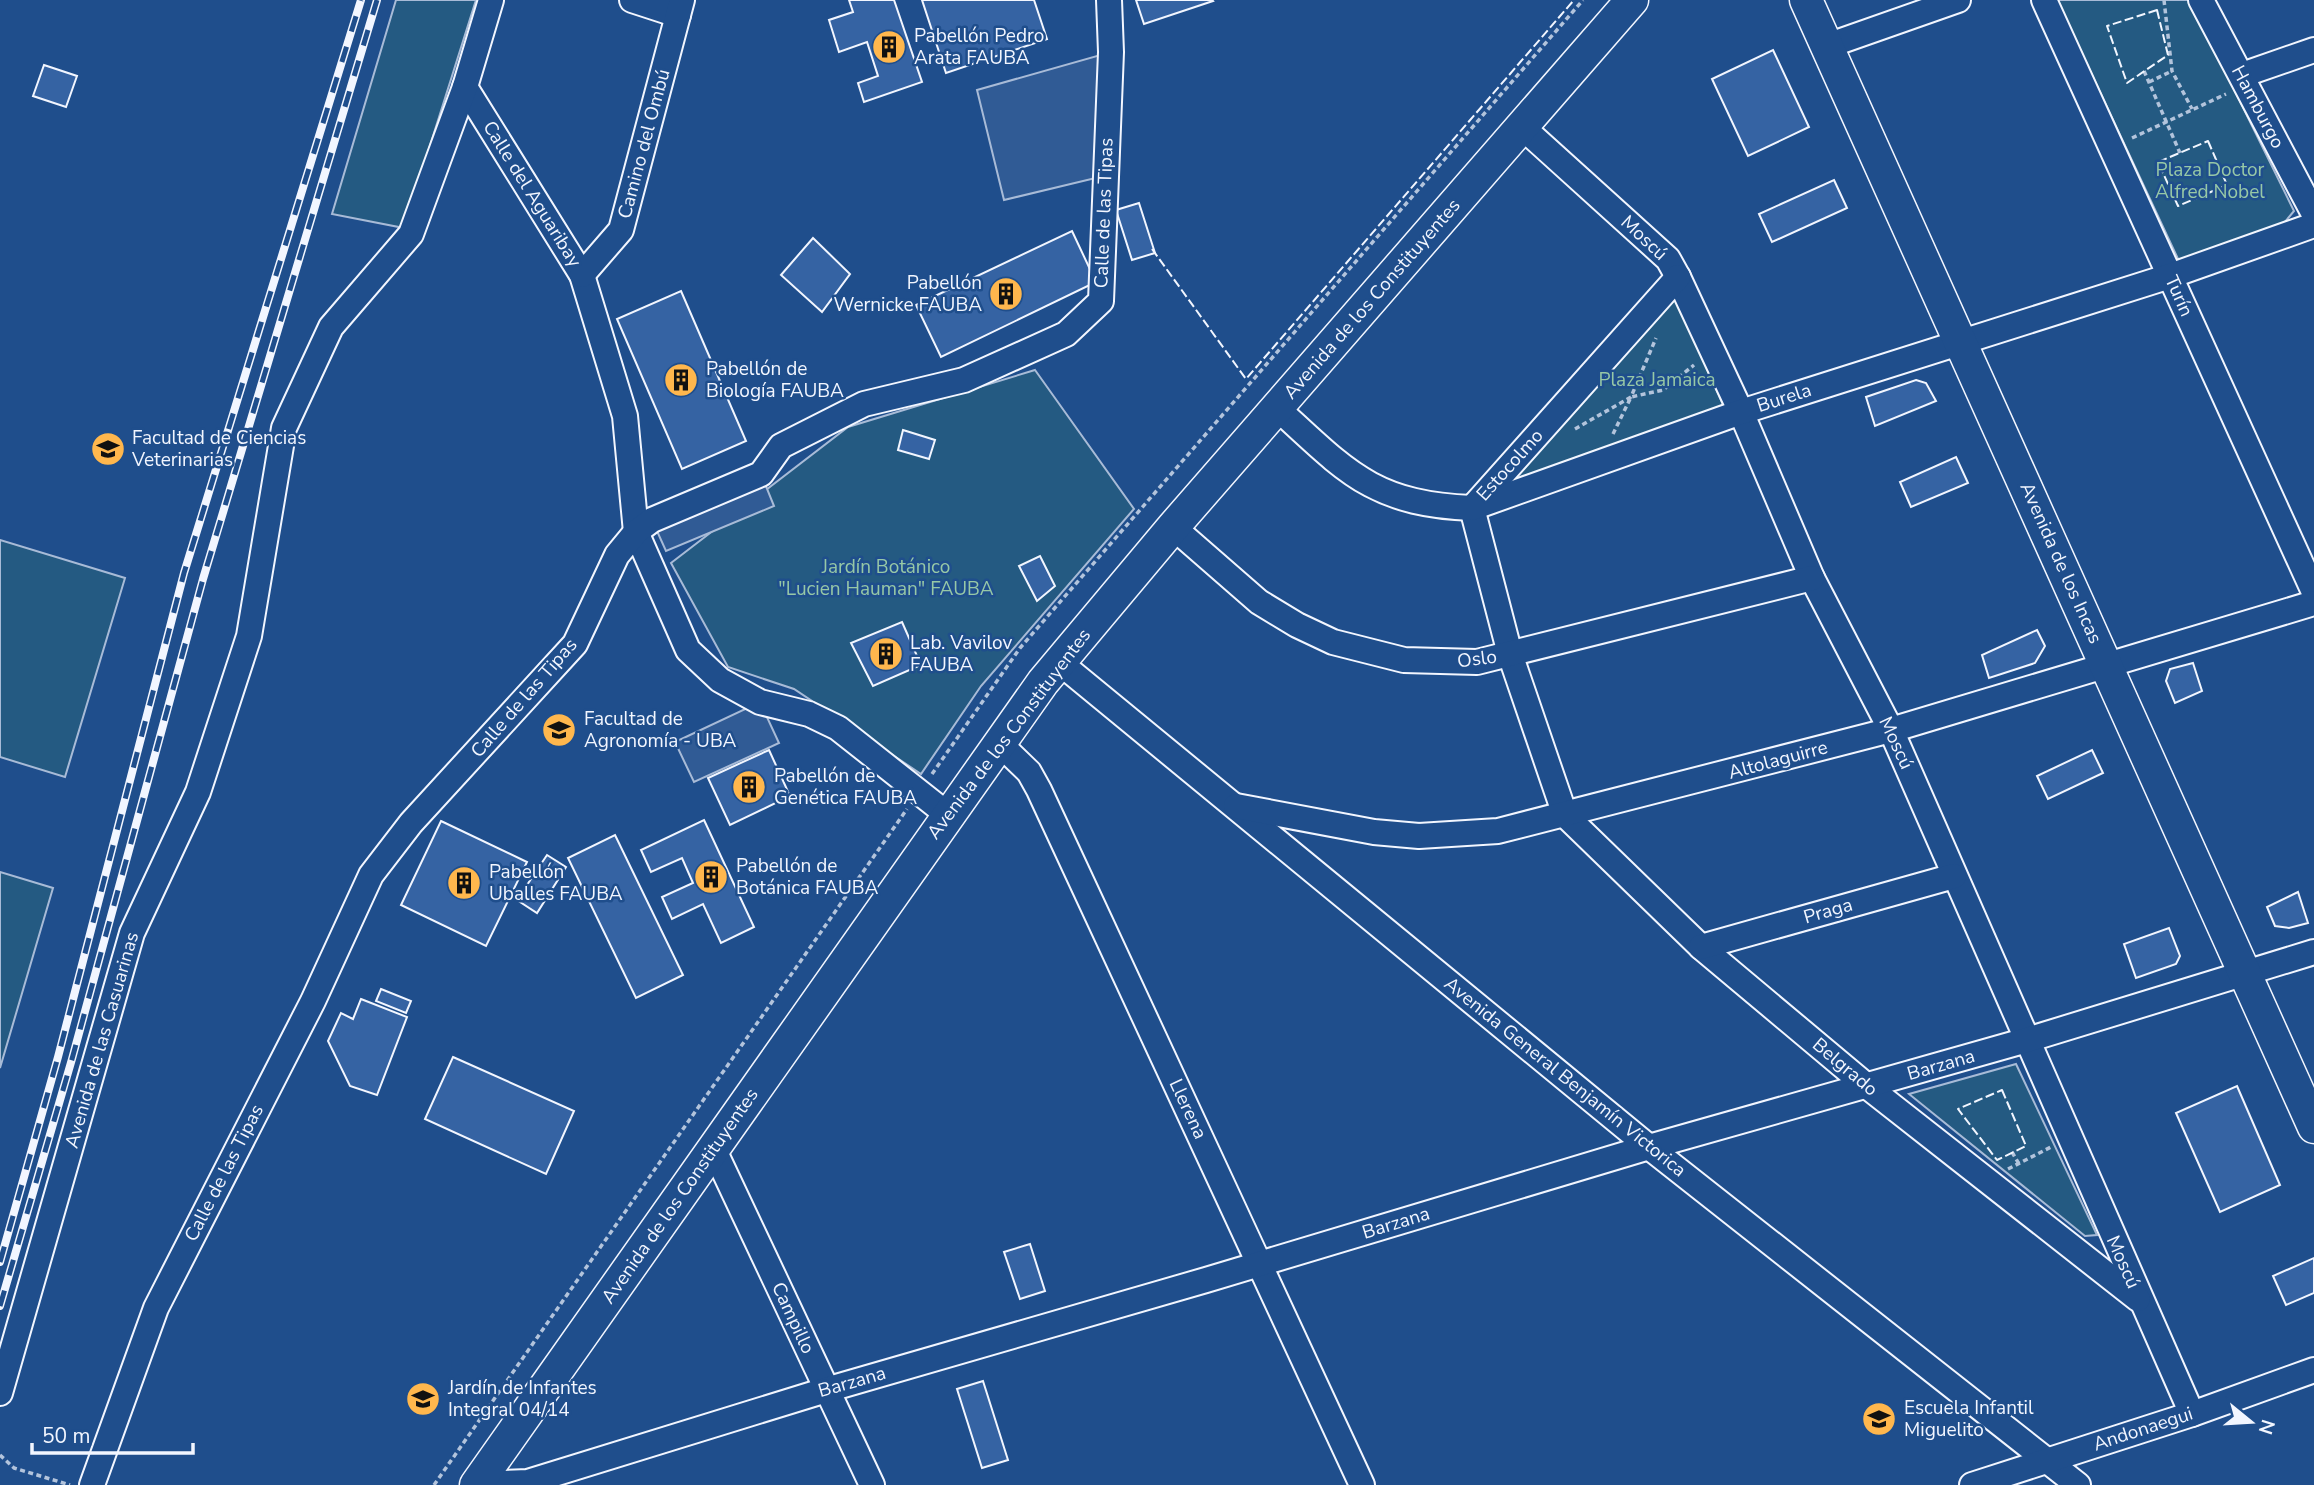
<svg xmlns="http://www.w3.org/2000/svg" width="2314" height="1485" font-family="'Nunito Sans',sans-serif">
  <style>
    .green { fill: #245a82; stroke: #a8bbd7; stroke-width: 2 }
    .parking { fill: #305b95; stroke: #a8bbd7; stroke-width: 2 }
    .building { fill: #3563a3; stroke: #f2f6ff; stroke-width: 2 }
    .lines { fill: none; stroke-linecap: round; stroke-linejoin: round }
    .minor-casing { stroke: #f2f6ff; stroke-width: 28 }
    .major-casing { stroke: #f2f6ff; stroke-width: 35 }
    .path { stroke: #b3c4dc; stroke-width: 3.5; stroke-dasharray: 5 3.5; stroke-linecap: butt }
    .minor { stroke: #1f4e8c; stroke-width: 24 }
    .major { stroke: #1f4e8c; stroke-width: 32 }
    .rail-casing { stroke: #f2f6ff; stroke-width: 8 }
    .rail { stroke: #1f4e8c; stroke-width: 5; stroke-dasharray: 16; stroke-linecap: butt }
    .fence { stroke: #f2f6ff; stroke-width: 2; stroke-dasharray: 9 3.5; stroke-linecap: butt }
    .labels { text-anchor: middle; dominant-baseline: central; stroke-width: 5; stroke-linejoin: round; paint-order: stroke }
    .poi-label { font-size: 19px; fill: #f2f6ff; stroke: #1f4e8c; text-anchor: start }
    .street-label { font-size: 19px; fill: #f2f6ff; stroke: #1f4e8c }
    .park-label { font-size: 19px; fill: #97c8a6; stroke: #1f4e8c }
  </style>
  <rect width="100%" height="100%" fill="#1f4e8c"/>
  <g class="green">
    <polygon points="396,0 476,0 404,228 332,214"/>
    <polygon points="2057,0 2190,0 2294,211 2284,223 2179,261"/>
    <polygon points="1672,290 1725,409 1494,490"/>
    <polygon points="1035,370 1134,509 981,686 921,774 794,689 728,667 671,563 848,427"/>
    <polygon points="0,540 125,578 65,777 0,757"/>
    <polygon points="0,872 53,888 0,1068"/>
    <polygon points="2016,1064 2097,1235 2085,1236 1909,1094"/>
  </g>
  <g class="parking">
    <polygon points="1111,52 1104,176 1004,200 977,90"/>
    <polygon points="761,474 774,506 666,551 652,520"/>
    <polygon points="760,702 779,743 694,782 675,742"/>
  </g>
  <g class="building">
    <polygon points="849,0 894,0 922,82 864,102 858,83 878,76 867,42 839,52 829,20 853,12"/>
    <polygon points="922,0 1034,0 1047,39 946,73"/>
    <polygon points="1136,0 1212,0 1213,1 1144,24"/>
    <polygon points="1773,50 1809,127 1748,156 1712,79"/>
    <polygon points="44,65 77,76 66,107 33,96"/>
    <polygon points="1834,180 1847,208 1772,242 1759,214"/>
    <polygon points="1139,203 1155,253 1132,260 1116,210"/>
    <polygon points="1072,231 1096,282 941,357 916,305"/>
    <polygon points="813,238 850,274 822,312 781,275"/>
    <polygon points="681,291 746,441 682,469 617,319"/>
    <polygon points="1916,380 1926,383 1936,401 1875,426 1866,397"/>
    <polygon points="903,430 935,440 929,459 898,450"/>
    <polygon points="1956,457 1968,483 1911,507 1900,482"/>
    <polygon points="1040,556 1055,586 1037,601 1019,566"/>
    <polygon points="902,622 921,665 873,686 851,643"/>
    <polygon points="2037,630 2045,646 2035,663 1989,678 1982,655"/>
    <polygon points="2193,663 2202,691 2175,703 2166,681 2170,669"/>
    <polygon points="769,750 790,796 730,825 708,778"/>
    <polygon points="2092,750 2103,773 2048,799 2037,776"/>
    <polygon points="704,820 754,927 721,943 703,904 672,919 662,897 693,883 682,858 651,872 641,850"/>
    <polygon points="441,821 527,862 486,946 401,905"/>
    <polygon points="615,835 683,975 636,998 568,858"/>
    <polygon points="547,855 566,867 537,913 517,900"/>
    <polygon points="2298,892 2308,923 2289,928 2275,926 2267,907"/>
    <polygon points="2169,928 2180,956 2176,964 2136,978 2124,944"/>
    <polygon points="381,989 411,1001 406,1013 376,1001"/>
    <polygon points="361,999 407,1017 377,1095 350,1086 328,1041 341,1013 353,1019"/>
    <polygon points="453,1057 574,1111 546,1174 425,1119"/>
    <polygon points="2237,1086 2280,1185 2220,1212 2176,1113"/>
    <polygon points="1030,1244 1045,1291 1020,1299 1004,1252"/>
    <polygon points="2314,1258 2314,1293 2286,1305 2273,1276"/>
    <polygon points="983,1381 1008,1460 982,1468 957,1389"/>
  </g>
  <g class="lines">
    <g class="minor-casing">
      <g id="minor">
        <polyline points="632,0 678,15"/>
        <polyline points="2044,0 2314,592"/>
        <polyline points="2201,0 2314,214"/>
        <polyline points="1827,46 1958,0"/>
        <polyline points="2242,75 2314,50"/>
        <polyline points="465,87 582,275 625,416 636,532 688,650 720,680 760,702 809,714 838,728 948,815"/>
        <polyline points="1521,126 1668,259 1678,277 1741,412 1812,578 1891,730 2192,1414"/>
        <polyline points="582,275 621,230 682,0"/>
        <polyline points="1678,277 1472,508 1510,654 1565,815 1701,947 1868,1087 2138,1299"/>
        <path d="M1277 408C1346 471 1372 504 1472 508L1741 412 2170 276 2314 225"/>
        <polyline points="1173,527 1259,602 1297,625 1333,642 1404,660 1477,662 1812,578"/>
        <polyline points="1059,662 1649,1147 2078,1485"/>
        <polyline points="999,743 1029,772 1039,790 1362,1485"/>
        <polyline points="1236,806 1374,832 1419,836 1498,831 1891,730 2314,603"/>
        <polyline points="1701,947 1954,876"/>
        <polyline points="714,1150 872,1485"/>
        <polyline points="0,1393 132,933 198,792 249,636 284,428 331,327 411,234 465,87 491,0"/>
        <polyline points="476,1484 528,1482 826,1390 1206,1280 1649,1147 2027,1040 2314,952"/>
        <polyline points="92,1485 156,1308 313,1001 371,875 411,823 575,644 617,555 636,532 652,520 761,474 781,446 864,404 964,380 1066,334 1101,301 1111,52 1109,0"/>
        <polyline points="1972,1485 2192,1414 2314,1370"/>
      </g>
    </g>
    <g class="major-casing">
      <g id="major">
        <polyline points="1806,0 2314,1127"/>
        <polyline points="476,1485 1043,682 1173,527 1632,0"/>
      </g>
    </g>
    <g class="path">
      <polyline points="2164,0 2172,71 2192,109"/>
      <polyline points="2144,71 2180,153"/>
      <polyline points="2149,82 2172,71"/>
      <polyline points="2132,138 2226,94"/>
      <polyline points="1575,429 1631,397 1656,338"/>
      <polyline points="1613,434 1631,397 1663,390 1694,365"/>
      <polyline points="932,774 1020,648 1583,0"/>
      <polyline points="2012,1152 2019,1164"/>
      <polyline points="2008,1169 2051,1147"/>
      <polyline points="0,1455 14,1468 70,1485"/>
      <polyline points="434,1485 907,809"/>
    </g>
    <use href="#minor" class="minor"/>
    <use href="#major" class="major"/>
    <g class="rail-casing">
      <g id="rail">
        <polyline points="0,1262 58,1057 184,573 361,0"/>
        <polyline points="0,1306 72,1059 203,579 377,0"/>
      </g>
    </g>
    <use href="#rail" class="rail"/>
    <g class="fence">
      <polygon points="2157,10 2168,55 2127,83 2107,26"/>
      <polygon points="2208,141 2227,185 2178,206 2158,162"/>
      <polyline points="1152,249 1246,379 1574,0"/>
      <polygon points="2002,1090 2026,1146 1997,1160 1958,1109"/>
    </g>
  </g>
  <defs>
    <g id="building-disc" transform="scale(1.75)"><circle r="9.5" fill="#ffb74d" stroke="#1f4e8c"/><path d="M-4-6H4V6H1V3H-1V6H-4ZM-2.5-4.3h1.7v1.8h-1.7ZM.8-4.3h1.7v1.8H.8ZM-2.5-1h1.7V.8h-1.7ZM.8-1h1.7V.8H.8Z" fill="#111"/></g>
    <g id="university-disc" transform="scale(1.75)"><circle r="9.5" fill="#ffb74d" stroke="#1f4e8c"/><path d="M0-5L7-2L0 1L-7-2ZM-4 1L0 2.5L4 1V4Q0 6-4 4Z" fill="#111"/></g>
    <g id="school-disc" transform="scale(1.75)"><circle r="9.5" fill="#ffb74d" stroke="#1f4e8c"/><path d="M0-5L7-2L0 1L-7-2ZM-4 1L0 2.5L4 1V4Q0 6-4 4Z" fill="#111"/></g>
  </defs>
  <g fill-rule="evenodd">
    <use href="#building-disc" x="889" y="47"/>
    <use href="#building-disc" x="1006" y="294"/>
    <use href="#building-disc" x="681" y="380"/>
    <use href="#university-disc" x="108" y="449"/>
    <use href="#building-disc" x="886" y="654"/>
    <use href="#university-disc" x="559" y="730"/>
    <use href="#building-disc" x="749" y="787"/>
    <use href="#building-disc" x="711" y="877"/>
    <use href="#building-disc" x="464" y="883"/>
    <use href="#school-disc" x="423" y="1399"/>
    <use href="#school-disc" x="1879" y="1419"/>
  </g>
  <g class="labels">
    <g class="poi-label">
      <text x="914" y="36">Pabellón Pedro<tspan x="914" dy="22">Arata FAUBA</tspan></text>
      <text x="982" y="283" text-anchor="end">Pabellón<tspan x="982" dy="22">Wernicke FAUBA</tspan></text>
      <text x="706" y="369">Pabellón de<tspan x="706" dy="22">Biología FAUBA</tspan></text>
      <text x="132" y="438">Facultad de Ciencias<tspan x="132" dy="22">Veterinarias</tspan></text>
      <text x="910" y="643">Lab. Vavilov<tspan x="910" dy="22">FAUBA</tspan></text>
      <text x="584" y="719">Facultad de<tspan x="584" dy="22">Agronomía - UBA</tspan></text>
      <text x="774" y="776">Pabellón de<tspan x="774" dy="22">Genética FAUBA</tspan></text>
      <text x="736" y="866">Pabellón de<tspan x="736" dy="22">Botánica FAUBA</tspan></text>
      <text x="489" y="872">Pabellón<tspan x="489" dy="22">Uballes FAUBA</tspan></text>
      <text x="448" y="1388">Jardín de Infantes<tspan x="448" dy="22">Integral 04/14</tspan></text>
      <text x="1904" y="1408">Escuela Infantil<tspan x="1904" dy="22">Miguelito</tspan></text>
    </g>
    <g class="street-label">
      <text transform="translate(2258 107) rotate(62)">Hamburgo</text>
      <text transform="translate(644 144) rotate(-75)">Camino del Ombú</text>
      <text transform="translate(532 194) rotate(58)">Calle del Aguaribay</text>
      <text transform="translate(1104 213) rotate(-88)">Calle de las Tipas</text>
      <text transform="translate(1644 238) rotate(43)">Moscú</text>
      <text transform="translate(2179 296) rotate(66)">Turín</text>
      <text transform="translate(1372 299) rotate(-49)">Avenida de los Constituyentes</text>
      <text transform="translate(1784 398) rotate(-18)">Burela</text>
      <text transform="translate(1510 465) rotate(-48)">Estocolmo</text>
      <text transform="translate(2061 563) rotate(66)">Avenida de los Incas</text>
      <text transform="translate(1477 659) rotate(-7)">Oslo</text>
      <text transform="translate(524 698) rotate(-49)">Calle de las Tipas</text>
      <text transform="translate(1009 734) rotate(-53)">Avenida de los Constituyentes</text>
      <text transform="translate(1896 743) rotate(65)">Moscú</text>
      <text transform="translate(1778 760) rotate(-15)">Altolaguirre</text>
      <text transform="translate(1828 911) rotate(-16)">Praga</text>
      <text transform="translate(102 1040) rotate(-74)">Avenida de las Casuarinas</text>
      <text transform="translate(1941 1065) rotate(-16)">Barzana</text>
      <text transform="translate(1845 1067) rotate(40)">Belgrado</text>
      <text transform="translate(1565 1077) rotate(39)">Avenida General Benjamín Victorica</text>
      <text transform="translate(1188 1109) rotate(65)">Llerena</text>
      <text transform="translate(224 1173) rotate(-63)">Calle de las Tipas</text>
      <text transform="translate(680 1196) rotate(-55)">Avenida de los Constituyentes</text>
      <text transform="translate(1396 1223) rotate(-17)">Barzana</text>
      <text transform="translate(2123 1262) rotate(66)">Moscú</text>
      <text transform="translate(793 1318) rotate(65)">Campillo</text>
      <text transform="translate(852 1382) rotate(-16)">Barzana</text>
      <text transform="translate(2143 1429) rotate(-18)">Andonaegui</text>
    </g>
    <g class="park-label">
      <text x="2210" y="170">Plaza Doctor<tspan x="2210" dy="22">Alfred Nobel</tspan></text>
      <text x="1657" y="380">Plaza Jamaica</text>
      <text x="886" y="567">Jardín Botánico<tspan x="886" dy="22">"Lucien Hauman" FAUBA</tspan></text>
    </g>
  </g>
  <g transform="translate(2251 1422) rotate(108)" stroke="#1f4e8c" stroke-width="5" paint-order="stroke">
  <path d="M0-5L12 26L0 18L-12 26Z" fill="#f2f6ff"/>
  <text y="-10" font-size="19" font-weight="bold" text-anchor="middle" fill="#f2f6ff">N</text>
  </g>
  <path d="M32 1443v10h161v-10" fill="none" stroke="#f2f6ff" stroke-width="3.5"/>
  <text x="42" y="1443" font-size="21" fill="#f2f6ff" stroke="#1f4e8c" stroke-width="5" paint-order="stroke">50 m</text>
</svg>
